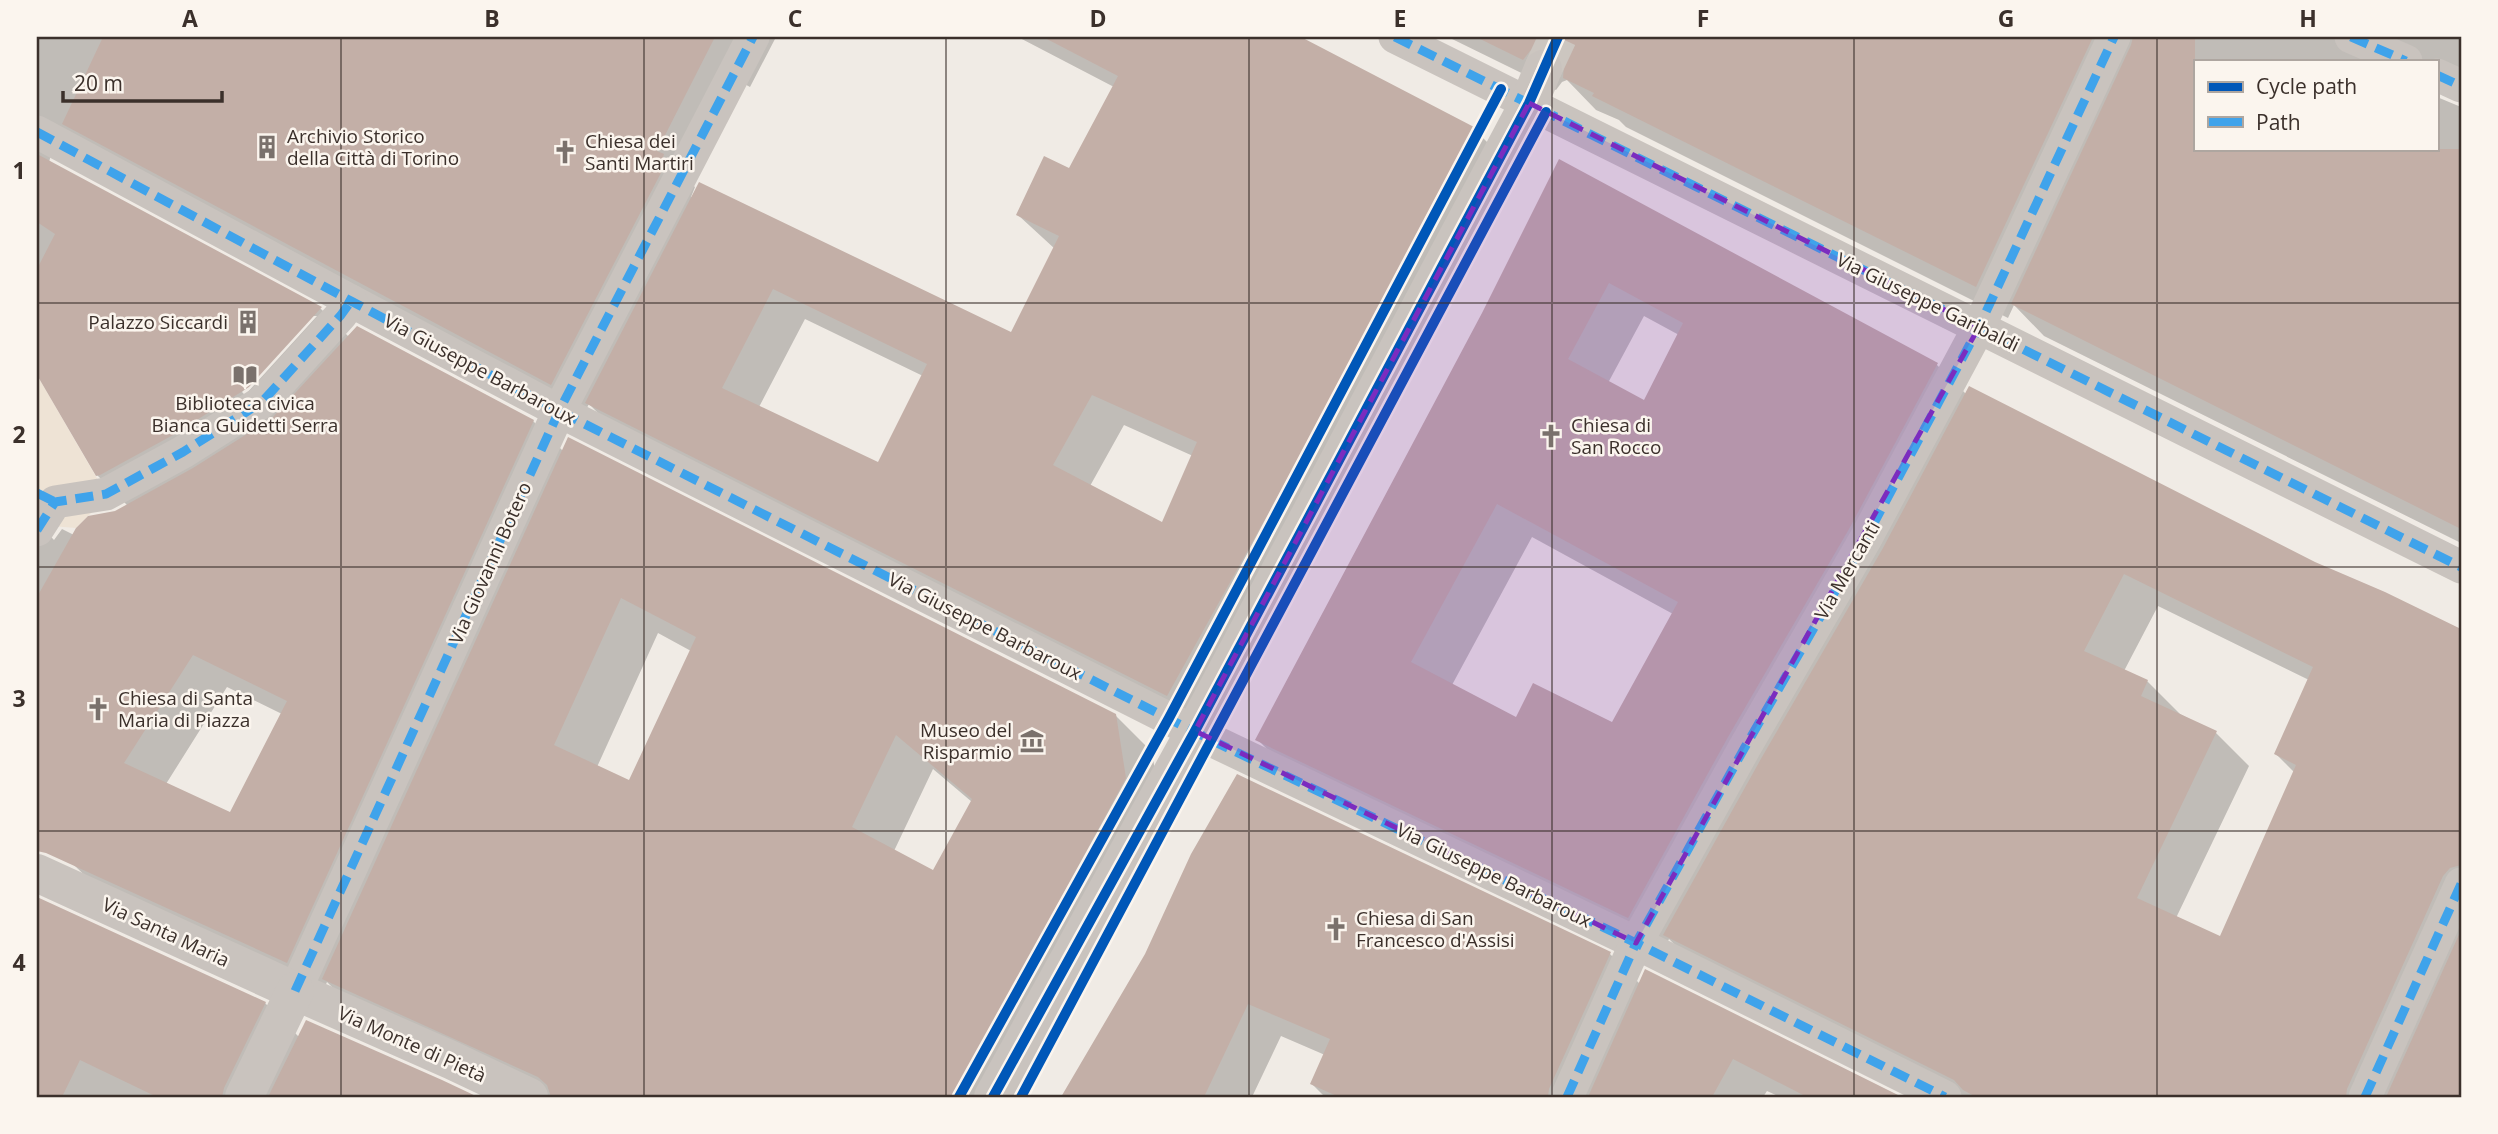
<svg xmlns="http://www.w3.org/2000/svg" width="2498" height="1134" font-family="'Open Sans',sans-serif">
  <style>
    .plaza { fill: #eee3d5 }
    .shadow { fill: #0003; fill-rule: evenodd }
    .building { fill: #c3afa7; fill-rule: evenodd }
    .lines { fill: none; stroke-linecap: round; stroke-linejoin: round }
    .tertiary-tunnel { stroke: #ccc6c0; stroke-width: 38; stroke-dasharray: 38 19; stroke-linecap: butt }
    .pedestrian { stroke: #c9c3be; stroke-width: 33 }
    .minor { stroke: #c9c3be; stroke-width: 38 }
    .tertiary { stroke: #c9c3be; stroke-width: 38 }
    .tram { stroke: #b1aca8; stroke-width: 2 }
    .quiet { stroke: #3fa3eb; stroke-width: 9; stroke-dasharray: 18 9; stroke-linecap: butt }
    .cycleway-casing { stroke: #fbf5ee; stroke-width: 15 }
    .cycleway { stroke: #0057b8; stroke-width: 10 }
    .marked { fill: #7b2cbf; fill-opacity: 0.2; stroke: #7b2cbf; stroke-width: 5; stroke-dasharray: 14 9; stroke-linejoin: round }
    .grid { fill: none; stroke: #3b302b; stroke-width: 2; stroke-opacity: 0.55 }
    .labels { text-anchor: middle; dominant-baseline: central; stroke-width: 5; stroke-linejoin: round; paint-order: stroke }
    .poi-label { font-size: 19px; fill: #3b302b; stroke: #fbf5ee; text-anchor: start }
    .street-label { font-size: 19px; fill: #3b302b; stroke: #fbf5ee }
    .neatline { fill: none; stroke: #3b302b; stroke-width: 2.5 }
    .grid-label { font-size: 23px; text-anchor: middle; font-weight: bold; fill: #3b302b }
  </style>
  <rect width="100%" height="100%" fill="#f0ebe5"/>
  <polygon class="plaza" points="37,375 106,494 98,506 76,528 39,525 37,520"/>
  <g class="shadow">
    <path d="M37 37H776L750 87 739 81 688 181 695 187 691 197 1011 335 1055 249 1018 215 1069 171 1114 87 1018 37H1297L1473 128 1504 159 1198 726 619 434 589 404 583 415 51 155 49 162 321 309 349 337 533 421 564 452 1115 715 1152 752 1162 815 1009 1097H541L360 1015 327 982 321 996 108 898 74 865 78 858 37 834V522L54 540 62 529 156 576 128 506 97 475 37 372ZM312 316H317L245 395 242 392ZM805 319 923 376 879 464 759 407ZM1124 425 1193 456 1162 525 1090 486ZM658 633 691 651 630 782 597 767ZM227 687 282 714 231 814 166 784ZM933 769 972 802 934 872 894 851Z"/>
    <polygon points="1448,37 1961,37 1982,46 1986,37 2461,37 2461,89 2437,61 2195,61 2195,149 2437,149 2437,97 2461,107 2461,543 2044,336 2014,305 2008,318 1626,127 1619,120 1596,110 1567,80 1562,82 1556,90"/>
    <path d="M1560 162 1937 365 1967 395 2315 563 2385 594 2461 631V1097H1958L1698 968 1669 939 1663 951 1292 774 1257 739 1483 314ZM1644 316 1679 335 1645 402 1608 383ZM1532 537 1673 614 1613 725 1517 719 1452 685ZM2158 606 2309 680 2276 754 2295 773 2221 939 2176 918 2249 766 2216 733 2180 714 2147 681 2124 671Z"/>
    <polygon points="53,906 265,1003 299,1037 306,1022 472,1097 37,1097 37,939"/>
    <polygon points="1610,954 1640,984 1646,972 1898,1097 1780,1097 1767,1091 1763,1097 1325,1097 1312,1084 1325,1055 1281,1036 1252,1097 1063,1097 1147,955"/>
  </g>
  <g class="building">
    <polygon points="103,37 715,37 657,151 664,154 661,164 665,165 551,385 62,124"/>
    <path d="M1043 37H1301L1474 127 1345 375 1167 696 585 403 699 182 1011 332 1059 236 1016 215 1044 156 1069 168 1118 76ZM773 289 927 364 878 462 722 388ZM1092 395 1197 442 1162 522 1053 465Z"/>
    <polygon points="1476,37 2093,37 1976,287 1592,96 1594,93 1563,78 1564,65 1560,55 1552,49 1539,47 1530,51 1523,60"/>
    <polygon points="2133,37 2195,37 2195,149 2461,149 2461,529 2011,304 2131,45"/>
    <polygon points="37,154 322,307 249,387 173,435 100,475 96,476 37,375 37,269 55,234 37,222"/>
    <path d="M1559 159 1938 363 1849 529 1728 737 1628 918 1255 740 1482 313ZM1609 283 1683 323 1644 400 1568 359ZM1497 504 1678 602 1612 722 1533 683 1516 717 1411 662Z"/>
    <path d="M357 326 534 420 287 963 46 853 37 851V597L76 528 88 516 115 511 193 468 272 418ZM193 655 287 701 230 812 124 763Z"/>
    <path d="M1969 386 2315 562 2385 592 2461 629V865L2450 868 2443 876 2347 1089 2346 1097H1976L1963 1090 1954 1080 1663 935 1762 757 1883 548ZM2124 574 2313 667 2274 754 2296 765 2220 936 2137 898 2217 731 2141 696 2148 680 2084 651Z"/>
    <path d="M568 437 1116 714 1126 778 953 1097H551L547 1085 538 1077 322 979ZM621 598 696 637 629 780 554 745ZM896 735 972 799 933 870 852 827Z"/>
    <polygon points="1237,774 1611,952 1549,1089 1548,1097 1339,1097 1310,1084 1330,1039 1248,1004 1204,1097 1061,1097 1145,954 1191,854"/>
    <polygon points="37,897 266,1002 224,1088 222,1097 157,1097 80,1060 62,1097 37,1097"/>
    <polygon points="2461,930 2461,1097 2386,1097"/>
    <polygon points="1645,969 1902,1097 1807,1097 1733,1059 1712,1097 1588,1097"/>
    <polygon points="306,1020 442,1080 478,1097 268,1097"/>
  </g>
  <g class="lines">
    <polyline class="tertiary-tunnel" points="1543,69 1558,37"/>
    <g class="pedestrian">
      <polyline points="1395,37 2461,567"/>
      <polyline points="2351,37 2406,61"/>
      <polyline points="2437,75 2461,86"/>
      <polyline points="37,132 351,301 559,411 1211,740 1636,943 1945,1097"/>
      <polyline points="37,530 55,502 106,494 183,452 262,402 341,315 351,301"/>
      <polyline points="295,991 559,411 753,37"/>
      <polyline points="1567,1097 1636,943 1745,747 1866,538 1979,327 2114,37"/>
      <polyline points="2365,1097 2461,884"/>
    </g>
    <g class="minor">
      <polyline points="37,873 295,991 451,1060 529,1097"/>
      <polyline points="244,1097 295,991"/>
    </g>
    <polyline class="tertiary" points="993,1097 1195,731 1529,103 1543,69"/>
    <polyline class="tram" points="987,1097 1191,729 1523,100 1538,66"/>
    <g class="quiet">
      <polyline points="1395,37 2461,567"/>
      <polyline points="2351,37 2406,61"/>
      <polyline points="2437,75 2461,86"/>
      <polyline points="37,132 351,301 559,411 1211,740 1636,943 1945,1097"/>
      <polyline points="37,493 55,502"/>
      <polyline points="37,530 55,502 106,494 183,452 262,402 341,315 351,301"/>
      <polyline points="295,991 559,411 753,37"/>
      <polyline points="1567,1097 1636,943 1745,747 1866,538 1979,327 2114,37"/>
      <polyline points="2365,1097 2461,884"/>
    </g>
    <g class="cycleway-casing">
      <g id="cycleway">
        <polyline points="959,1097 1169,718 1501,89"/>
        <polyline points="993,1097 1195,731 1529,103 1558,37"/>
        <polyline points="1021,1097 1546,112"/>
      </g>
    </g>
    <use href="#cycleway" class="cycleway"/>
  </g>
  <path class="marked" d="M1529 103 1979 327 1636 943 1195 731Z"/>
  <path class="grid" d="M341 37V1097M644 37V1097M946 37V1097M1249 37V1097M1552 37V1097M1854 37V1097M2157 37V1097M37 303H2461M37 567H2461M37 831H2461"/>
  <defs>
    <g id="building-bare" transform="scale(1.89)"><path d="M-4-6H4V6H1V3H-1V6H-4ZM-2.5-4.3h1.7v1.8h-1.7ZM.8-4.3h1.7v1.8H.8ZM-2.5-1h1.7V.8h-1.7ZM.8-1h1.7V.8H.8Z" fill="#7a716c" stroke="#fbf5ee" stroke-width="2.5" paint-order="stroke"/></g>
    <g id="church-bare" transform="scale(1.89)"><path d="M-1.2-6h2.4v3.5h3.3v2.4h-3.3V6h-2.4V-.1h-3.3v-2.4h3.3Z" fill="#7a716c" stroke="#fbf5ee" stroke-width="2.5" paint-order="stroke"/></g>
    <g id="library-bare" transform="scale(1.89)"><path d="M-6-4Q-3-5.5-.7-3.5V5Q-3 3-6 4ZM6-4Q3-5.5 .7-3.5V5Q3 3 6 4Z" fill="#7a716c" stroke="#fbf5ee" stroke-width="2.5" paint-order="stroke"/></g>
    <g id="museum-bare" transform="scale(1.89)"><path d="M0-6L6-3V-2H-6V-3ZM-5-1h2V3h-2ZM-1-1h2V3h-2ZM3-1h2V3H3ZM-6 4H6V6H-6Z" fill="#7a716c" stroke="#fbf5ee" stroke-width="2.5" paint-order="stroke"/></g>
  </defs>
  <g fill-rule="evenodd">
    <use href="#building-bare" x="267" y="147"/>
    <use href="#church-bare" x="565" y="152"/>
    <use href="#building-bare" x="248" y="322"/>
    <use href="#library-bare" x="245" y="375"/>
    <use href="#church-bare" x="1551" y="436"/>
    <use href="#church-bare" x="98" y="709"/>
    <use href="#museum-bare" x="1032" y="741"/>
    <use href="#church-bare" x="1336" y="929"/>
  </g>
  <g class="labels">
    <g class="poi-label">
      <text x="287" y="136">Archivio Storico<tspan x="287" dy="22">della Città di Torino</tspan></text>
      <text x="585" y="141">Chiesa dei<tspan x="585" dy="22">Santi Martiri</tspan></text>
      <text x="228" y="322" text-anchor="end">Palazzo Siccardi</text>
      <text x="245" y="403" text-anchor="middle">Biblioteca civica<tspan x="245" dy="22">Bianca Guidetti Serra</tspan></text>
      <text x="1571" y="425">Chiesa di<tspan x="1571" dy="22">San Rocco</tspan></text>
      <text x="118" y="698">Chiesa di Santa<tspan x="118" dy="22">Maria di Piazza</tspan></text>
      <text x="1012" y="730" text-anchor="end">Museo del<tspan x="1012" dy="22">Risparmio</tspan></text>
      <text x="1356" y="918">Chiesa di San<tspan x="1356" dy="22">Francesco d'Assisi</tspan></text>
    </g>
    <g class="street-label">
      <text transform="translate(1928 302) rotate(26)">Via Giuseppe Garibaldi</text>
      <text transform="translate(480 369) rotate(28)">Via Giuseppe Barbaroux</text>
      <text transform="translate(490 563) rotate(-66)">Via Giovanni Botero</text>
      <text transform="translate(1847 570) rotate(-60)">Via Mercanti</text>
      <text transform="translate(985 626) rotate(27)">Via Giuseppe Barbaroux</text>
      <text transform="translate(1494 875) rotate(26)">Via Giuseppe Barbaroux</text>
      <text transform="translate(166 932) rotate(25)">Via Santa Maria</text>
      <text transform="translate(412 1044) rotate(24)">Via Monte di Pietà</text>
    </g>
  </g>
  <rect width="2498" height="1134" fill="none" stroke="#fbf5ee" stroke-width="77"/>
  <rect x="2194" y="60" width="245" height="91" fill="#fbf5ee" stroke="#aea6a0" stroke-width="2"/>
  <rect x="2208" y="82" width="35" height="10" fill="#0057b8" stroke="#aea6a0" stroke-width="2"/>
  <text x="2256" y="94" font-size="21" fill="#3b302b">Cycle path</text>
  <rect x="2208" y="117" width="35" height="10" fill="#3fa3eb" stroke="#aea6a0" stroke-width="2"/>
  <text x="2256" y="130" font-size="21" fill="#3b302b">Path</text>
  <path d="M63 91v10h159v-10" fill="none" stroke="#3b302b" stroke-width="3.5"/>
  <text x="74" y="91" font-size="21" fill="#3b302b" stroke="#fbf5ee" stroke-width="5" paint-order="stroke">20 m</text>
  <rect x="38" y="38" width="2422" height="1058" class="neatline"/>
  <g class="grid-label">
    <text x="190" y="27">A</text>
    <text x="492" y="27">B</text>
    <text x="795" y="27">C</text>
    <text x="1098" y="27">D</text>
    <text x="1400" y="27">E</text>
    <text x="1703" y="27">F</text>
    <text x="2006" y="27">G</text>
    <text x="2308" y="27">H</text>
    <text x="19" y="179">1</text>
    <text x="19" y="443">2</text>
    <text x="19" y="707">3</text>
    <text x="19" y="971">4</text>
  </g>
</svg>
